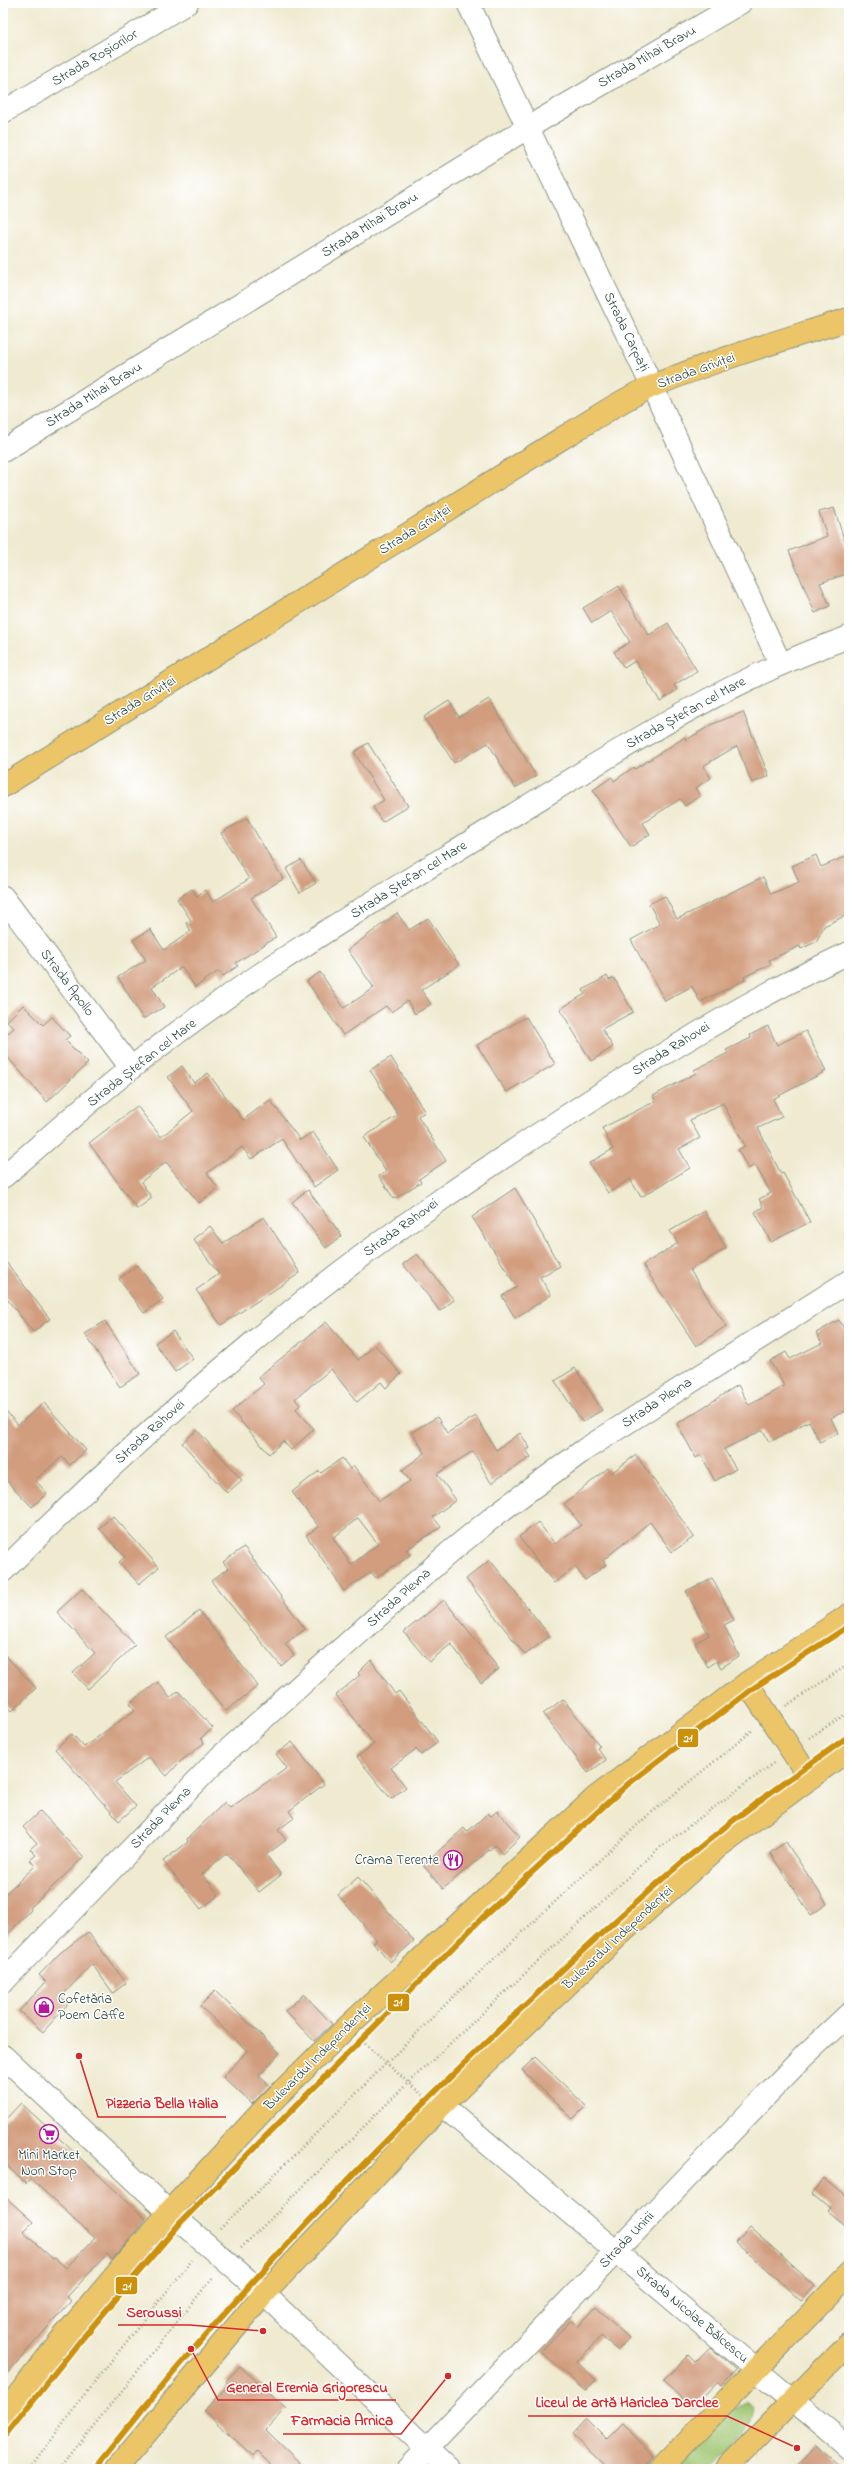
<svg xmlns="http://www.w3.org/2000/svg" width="852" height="2472" font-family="'Indie Flower',sans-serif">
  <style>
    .green { fill: #9fc570; stroke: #5f8152 }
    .building { fill: #d29d7e; fill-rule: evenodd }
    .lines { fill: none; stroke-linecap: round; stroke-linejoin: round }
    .minor-casing { stroke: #879482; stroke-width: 24 }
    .major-casing { stroke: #879482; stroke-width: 24 }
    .path { stroke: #879482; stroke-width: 2.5; stroke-dasharray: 1 3; stroke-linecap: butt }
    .minor { stroke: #fff; stroke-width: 22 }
    .major { stroke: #edc569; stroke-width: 22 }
    .tram-1-casing { stroke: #fff; stroke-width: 9 }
    .tram-1 { stroke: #cc910a; stroke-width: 6 }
    .labels { text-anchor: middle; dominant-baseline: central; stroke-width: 3; stroke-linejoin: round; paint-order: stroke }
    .street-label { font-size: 14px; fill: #1f3d34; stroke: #fff }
    .poi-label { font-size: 14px; fill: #1f3d34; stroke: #fff; text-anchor: end }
    .leader { fill: none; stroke: #d62828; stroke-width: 1.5 }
    .callout-dot { fill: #d62828; stroke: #fff; stroke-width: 1.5 }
    .callout-label { font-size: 15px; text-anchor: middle; font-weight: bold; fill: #d62828; stroke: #fff; stroke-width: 3; stroke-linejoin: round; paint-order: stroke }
    .line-badge { stroke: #fff; stroke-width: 1.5 }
    .badge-label { font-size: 11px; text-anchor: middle; font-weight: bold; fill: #fff }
  </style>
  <rect width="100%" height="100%" fill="#fff"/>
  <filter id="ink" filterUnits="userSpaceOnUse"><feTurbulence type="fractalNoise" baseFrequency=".025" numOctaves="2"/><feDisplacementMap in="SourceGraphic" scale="8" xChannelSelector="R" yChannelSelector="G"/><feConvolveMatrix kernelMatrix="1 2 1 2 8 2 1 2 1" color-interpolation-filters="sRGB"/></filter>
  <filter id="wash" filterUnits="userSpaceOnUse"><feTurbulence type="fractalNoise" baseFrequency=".012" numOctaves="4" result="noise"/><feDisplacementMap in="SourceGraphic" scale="16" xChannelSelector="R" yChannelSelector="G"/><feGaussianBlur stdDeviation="0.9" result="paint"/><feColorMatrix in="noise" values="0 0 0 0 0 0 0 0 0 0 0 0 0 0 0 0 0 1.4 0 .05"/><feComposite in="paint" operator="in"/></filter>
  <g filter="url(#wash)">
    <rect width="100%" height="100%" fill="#efead0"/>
    <path class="green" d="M745 2402C772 2415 720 2457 709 2469H674L734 2408Z"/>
    <g id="blocks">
      <g class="building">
        <polygon points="834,508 849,555 849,573 820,583 830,606 815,613 789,551 827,536 819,512"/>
        <polygon points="619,586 649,635 668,623 697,671 674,685 677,690 660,701 635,661 624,668 614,652 630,642 611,611 592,623 583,608"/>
        <polygon points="489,699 536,776 515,788 488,743 454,763 424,717 449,701 459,717"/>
        <polygon points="743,712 769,776 752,783 737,746 703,766 711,778 695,788 700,796 685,806 680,799 643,823 650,834 631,847 593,790 612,777 614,781 634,767 635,769 685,737 686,740 713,724"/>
        <polygon points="368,743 408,806 382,822 373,807 384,800 354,752"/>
        <polygon points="247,818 283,879 251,898 276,937 236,963 238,966 223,976 219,971 195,987 182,967 152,987 164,1007 143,1019 118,977 146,960 133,940 150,929 164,950 191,931 186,923 191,920 177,899 192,889 197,896 205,890 213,902 249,879 221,833"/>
        <polygon points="816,855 821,867 849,855 849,914 824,926 816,942 801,949 800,946 769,960 771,964 744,977 745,980 700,1002 692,986 665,1001 631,940 660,924 649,904 665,896 677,919 763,877 771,894 799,882 792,866"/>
        <polygon points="301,860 316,883 300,893 286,869"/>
        <polygon points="397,913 409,930 428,918 459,965 421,990 431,1004 415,1014 407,1001 391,1012 386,1006 343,1035 307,981 320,972 344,1008 374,988 348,950"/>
        <polygon points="607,976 609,980 614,978 633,1012 602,1029 613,1047 591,1061 560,1009 585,994 583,990"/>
        <polygon points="23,1005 43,1025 52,1017 70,1036 65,1040 88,1063 47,1102 3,1052 3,1037 14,1028 7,1021"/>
        <polygon points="526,1017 555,1064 506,1092 477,1045"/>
        <polygon points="768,1026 777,1045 806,1031 826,1071 773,1099 782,1117 758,1128 781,1174 783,1173 810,1222 771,1242 755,1212 763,1207 759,1199 771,1193 755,1165 748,1169 738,1150 745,1146 723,1103 690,1120 700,1138 679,1149 690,1168 641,1197 630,1179 608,1193 589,1163 613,1149 602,1128 656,1101 653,1096 696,1073 694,1070 728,1053 726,1050 751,1038 750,1035"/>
        <polygon points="391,1057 425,1112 418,1116 446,1161 419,1179 421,1182 394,1199 379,1176 386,1172 364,1137 398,1115 370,1070"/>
        <polygon points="182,1066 194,1083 208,1073 243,1120 270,1100 300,1140 313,1132 338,1170 314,1187 282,1139 251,1159 242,1147 207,1173 218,1188 199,1203 166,1162 141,1182 152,1198 137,1209 89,1143 137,1106 161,1137 193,1111 168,1077"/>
        <polygon points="515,1188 560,1266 540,1277 551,1295 515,1318 502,1296 517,1287 472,1217"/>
        <polygon points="308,1190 342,1236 326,1248 292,1202"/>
        <polygon points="704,1211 726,1248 690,1270 726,1326 696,1346 643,1265 678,1243 670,1231"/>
        <polygon points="264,1217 300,1273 221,1325 196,1290 219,1274 193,1239 210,1226 223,1243"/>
        <polygon points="417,1254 454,1300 440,1311 403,1264"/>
        <polygon points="3,1258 50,1319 33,1332 3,1294"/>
        <polygon points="137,1265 163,1299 144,1313 119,1279"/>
        <polygon points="839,1320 849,1337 849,1409 831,1418 838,1433 820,1442 809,1421 769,1442 763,1430 724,1449 736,1469 715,1481 701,1455 696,1458 677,1424 738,1385 749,1405 784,1386 770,1361 786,1352 790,1359 822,1343 816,1333"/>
        <polygon points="105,1321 140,1374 120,1387 85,1334"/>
        <polygon points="326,1322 358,1360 375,1345 401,1374 386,1388 381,1382 357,1402 331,1369 295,1399 300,1405 296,1409 314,1429 291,1450 283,1441 269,1454 232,1411 264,1384 258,1377"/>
        <polygon points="173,1331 193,1359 175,1372 155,1343"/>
        <polygon points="575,1368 602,1410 582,1422 555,1381"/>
        <polygon points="44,1403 86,1450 70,1465 62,1457 35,1480 47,1493 32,1507 3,1477 3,1408 18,1425"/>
        <path d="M476 1416 496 1450 520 1433 530 1448 526 1450 531 1457 491 1483 473 1451 437 1474 456 1500 433 1517 441 1527 406 1550 410 1555 395 1566 394 1565 376 1578 371 1572 344 1591 306 1535 319 1527 292 1492 319 1471 321 1473 342 1458 350 1469 354 1466 379 1501 410 1481 402 1470 425 1453 412 1432 437 1417 447 1433ZM358 1518 378 1544 351 1565 333 1538Z"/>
        <polygon points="197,1430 242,1480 227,1493 182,1443"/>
        <polygon points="636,1455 694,1537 672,1552 650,1522 603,1560 606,1565 585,1580 575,1567 554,1583 519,1537 538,1522 555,1544 581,1525 564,1504 608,1468 611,1473"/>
        <polygon points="113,1516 159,1567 139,1584 119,1562 125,1557 99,1528"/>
        <polygon points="244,1547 305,1629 285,1644 294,1655 281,1666 211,1581 228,1568 223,1562"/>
        <polygon points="490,1560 550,1636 525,1655 466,1579"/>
        <polygon points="712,1578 734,1620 724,1625 739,1656 721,1668 717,1661 708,1667 695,1643 709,1635 686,1591"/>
        <polygon points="82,1589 135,1645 88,1689 73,1673 95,1653 57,1612"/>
        <polygon points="444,1600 499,1669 481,1683 451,1644 429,1662 404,1632"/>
        <polygon points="199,1611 258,1686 226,1711 166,1637"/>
        <polygon points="3,1653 36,1688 12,1711 3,1702"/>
        <polygon points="371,1660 395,1694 399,1691 438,1742 421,1755 416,1749 391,1768 406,1787 391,1799 357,1757 374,1744 336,1695 360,1675 358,1673"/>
        <polygon points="158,1682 170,1698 178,1691 213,1728 201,1738 204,1743 180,1762 167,1776 149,1757 115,1782 136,1806 119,1821 55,1749 72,1734 84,1747 135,1710 130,1703"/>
        <polygon points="563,1699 600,1746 597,1748 606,1760 588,1773 543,1714"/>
        <polygon points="292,1742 324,1784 289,1811 294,1818 278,1830 286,1840 266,1855 281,1875 259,1892 227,1853 202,1874 219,1895 201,1909 163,1861 188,1842 187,1839 225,1802 230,1808 287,1768 276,1754"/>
        <polygon points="40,1811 84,1857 30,1908 31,1910 3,1939 3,1896 35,1866 30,1860 36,1855 30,1849 37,1843 23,1827"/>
        <polygon points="497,1811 520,1837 502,1854 495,1845 443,1889 423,1865 464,1828 467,1832 488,1813 491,1816"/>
        <polygon points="786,1842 827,1904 811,1915 770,1853"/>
        <polygon points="358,1877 414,1941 390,1962 373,1942 377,1940 338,1895"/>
        <polygon points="88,1932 126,1983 113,1993 92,1964 61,1997 68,2004 43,2032 19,2011 46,1982 39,1975 60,1953"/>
        <polygon points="215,1991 280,2053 259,2076 270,2086 252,2104 223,2077 247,2051 200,2006"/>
        <polygon points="304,1994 332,2024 314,2041 285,2011"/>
        <polygon points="535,2057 586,2106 573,2119 522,2070"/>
        <polygon points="21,2103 146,2219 112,2260 107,2254 67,2297 71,2301 3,2378 3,2195 33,2222 23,2232 53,2259 55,2258 66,2268 95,2238 31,2179 26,2184 3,2162 3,2122"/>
        <polygon points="824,2178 849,2199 849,2229 827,2211 830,2208 812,2193"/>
        <polygon points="750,2227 815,2286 801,2301 736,2242"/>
        <polygon points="596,2307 629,2338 617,2351 601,2336 577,2362 596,2380 585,2391 541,2351 571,2320 578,2327"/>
        <polygon points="710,2347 736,2370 721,2386 717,2382 692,2408 663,2381 688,2355 695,2362"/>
        <polygon points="240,2366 286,2409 266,2430 306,2469 275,2469 257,2451 253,2456 204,2411 229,2384 226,2381"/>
        <polygon points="586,2419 606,2439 622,2423 654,2456 641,2469 608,2469 572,2434"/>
        <polygon points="815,2446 843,2469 795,2469"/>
      </g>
    </g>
  </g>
  <g filter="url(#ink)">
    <use href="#blocks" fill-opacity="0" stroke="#879482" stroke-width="1"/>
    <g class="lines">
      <g class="minor-casing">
        <g id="minor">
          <polyline points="468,3 652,386 780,663"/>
          <polyline points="3,112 187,3"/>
          <polyline points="3,451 527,128 740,3"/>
          <polyline points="3,897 131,1068"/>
          <path d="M3 1177C45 1141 87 1103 130 1069 249 974 382 897 510 817 619 750 727 680 849 637"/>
          <path d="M3 1571C99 1475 200 1384 306 1299 389 1233 477 1174 565 1117 657 1057 749 999 849 953"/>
          <polyline points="3,1982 220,1757 450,1552 498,1513 584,1450 849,1281"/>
          <polyline points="3,2056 169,2212 264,2294 448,2469"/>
          <polyline points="442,2105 849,2448"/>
          <polyline points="407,2469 805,2055 849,2014"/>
        </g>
      </g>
      <g class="major-casing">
        <g id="major">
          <path d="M3 786 564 437C593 420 622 399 653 386 716 359 784 340 849 319"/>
          <polyline points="747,1683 809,1777"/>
          <polyline points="3,2415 59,2342 169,2212 269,2104 347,2027 595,1798 747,1683 849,1615"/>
          <polyline points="116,2469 264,2294 442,2105 618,1936 718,1847 849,1749"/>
          <polyline points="660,2469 849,2274"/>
          <polyline points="726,2469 849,2343"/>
        </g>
      </g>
      <g class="path">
        <polyline points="786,1706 849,1664"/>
        <polyline points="809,1738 849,1712"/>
        <polyline points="362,2041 422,2095"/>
        <polyline points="220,2229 454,1996 646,1817 753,1730"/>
        <polyline points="241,2248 408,2083 658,1849 775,1762"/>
        <polyline points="30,2469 76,2405 192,2260"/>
        <polyline points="59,2469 213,2277"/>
      </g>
      <use href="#minor" class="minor"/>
      <use href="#major" class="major"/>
      <g class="tram-1-casing">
        <g id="tram-1">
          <polyline points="3,2438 76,2346 181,2222 481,1919 628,1784 752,1689 849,1626"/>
          <path d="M94 2469C219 2312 355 2167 500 2029 573 1959 646 1890 725 1827 765 1795 808 1766 849 1736"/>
        </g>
      </g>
      <use href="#tram-1" class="tram-1"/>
    </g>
  </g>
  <defs>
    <g id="restaurant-ring" transform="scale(1)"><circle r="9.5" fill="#fff" stroke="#b5179e" stroke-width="1.5"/><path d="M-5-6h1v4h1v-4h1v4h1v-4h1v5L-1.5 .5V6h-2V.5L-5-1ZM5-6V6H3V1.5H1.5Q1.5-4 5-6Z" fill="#b5179e"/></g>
    <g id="shop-ring" transform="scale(1)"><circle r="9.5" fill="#fff" stroke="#b5179e" stroke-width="1.5"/><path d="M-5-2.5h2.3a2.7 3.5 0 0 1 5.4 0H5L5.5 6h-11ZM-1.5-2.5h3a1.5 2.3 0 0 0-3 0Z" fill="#b5179e"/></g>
    <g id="supermarket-ring" transform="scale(1)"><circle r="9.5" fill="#fff" stroke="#b5179e" stroke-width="1.5"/><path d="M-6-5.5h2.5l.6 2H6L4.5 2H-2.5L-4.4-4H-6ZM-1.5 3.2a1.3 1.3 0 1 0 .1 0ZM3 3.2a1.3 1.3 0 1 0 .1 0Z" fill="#b5179e"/></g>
  </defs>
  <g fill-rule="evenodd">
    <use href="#restaurant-ring" x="453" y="1860"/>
    <use href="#shop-ring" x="44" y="2007"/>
    <use href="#supermarket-ring" x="49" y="2134"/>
  </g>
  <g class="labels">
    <g class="street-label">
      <text transform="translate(647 57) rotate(-30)">Strada Mihai Bravu</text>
      <text transform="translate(95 58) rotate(-31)">Strada Roșiorilor</text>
      <text transform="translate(370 225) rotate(-32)">Strada Mihai Bravu</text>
      <text transform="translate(626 332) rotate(64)">Strada Carpați</text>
      <text transform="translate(696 371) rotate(-20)">Strada Griviței</text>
      <text transform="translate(94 395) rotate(-32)">Strada Mihai Bravu</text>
      <text transform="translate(415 530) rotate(-32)">Strada Griviței</text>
      <text transform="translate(140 701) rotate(-32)">Strada Griviței</text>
      <text transform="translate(686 713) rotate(-29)">Strada Ștefan cel Mare</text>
      <text transform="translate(409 880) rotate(-32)">Strada Ștefan cel Mare</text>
      <text transform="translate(67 983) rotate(53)">Strada Apollo</text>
      <text transform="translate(671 1049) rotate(-32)">Strada Rahovei</text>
      <text transform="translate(142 1063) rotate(-38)">Strada Ștefan cel Mare</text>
      <text transform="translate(401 1228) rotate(-36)">Strada Rahovei</text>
      <text transform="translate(657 1403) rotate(-33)">Strada Plevna</text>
      <text transform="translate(150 1432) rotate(-42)">Strada Rahovei</text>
      <text transform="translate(399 1598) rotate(-42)">Strada Plevna</text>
      <text transform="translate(161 1818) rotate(-46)">Strada Plevna</text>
      <text transform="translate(618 1938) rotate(-43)">Bulevardul Independenței</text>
      <text transform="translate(318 2057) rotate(-45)">Bulevardul Independenței</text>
      <text transform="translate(627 2240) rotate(-46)">Strada Unirii</text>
      <text transform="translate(692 2315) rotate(40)">Strada Nicolae Bălcescu</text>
    </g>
    <g class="poi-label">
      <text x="439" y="1860">Crama Terente</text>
      <text x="58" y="1999" text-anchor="start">Cofetăria<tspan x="58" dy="16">Poem Caffe</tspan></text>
      <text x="49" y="2155" text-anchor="middle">Mini Market<tspan x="49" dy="16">Non Stop</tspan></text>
    </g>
  </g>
  <path class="leader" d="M79 2056L98 2117H226M263 2331L190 2325H118M191 2349L218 2400H396M797 2448L727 2416H528M448 2376L401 2434H283"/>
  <g class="callout-dot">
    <circle cx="79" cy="2056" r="4"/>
    <circle cx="263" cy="2331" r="4"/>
    <circle cx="191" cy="2349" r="4"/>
    <circle cx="797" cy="2448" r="4"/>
    <circle cx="448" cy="2376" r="4"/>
  </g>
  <g class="callout-label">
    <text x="162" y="2108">Pizzeria Bella Italia</text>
    <text x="154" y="2317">Seroussi</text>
    <text x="307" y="2392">General Eremia Grigorescu</text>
    <text x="627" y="2407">Liceul de artă Hariclea Darclee</text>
    <text x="342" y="2425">Farmacia Arnica</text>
  </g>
  <g class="line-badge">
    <rect x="677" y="1728" width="22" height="20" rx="4" fill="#cc910a"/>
    <rect x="387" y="1993" width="23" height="19" rx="4" fill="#cc910a"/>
    <rect x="115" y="2276" width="23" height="19" rx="4" fill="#cc910a"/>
  </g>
  <g class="badge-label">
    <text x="688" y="1742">21</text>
    <text x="398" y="2006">21</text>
    <text x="127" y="2290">21</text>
  </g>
  <rect width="852" height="2472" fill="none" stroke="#fff" stroke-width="16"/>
</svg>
